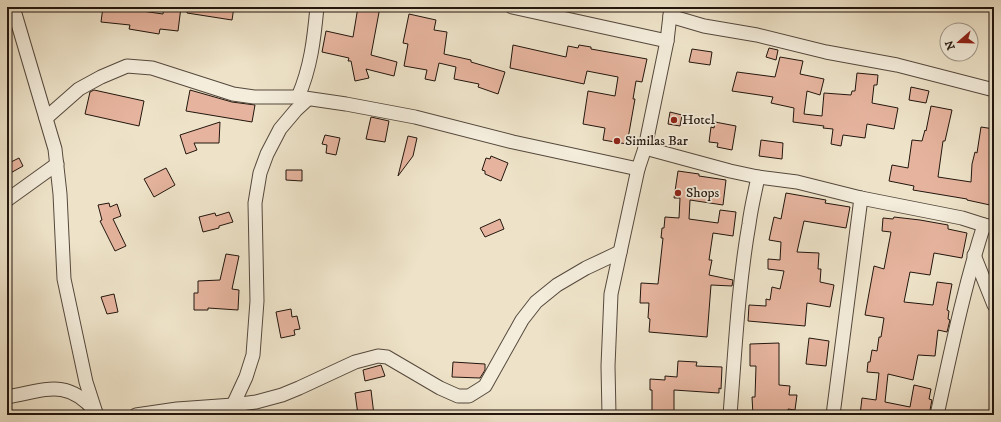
<svg xmlns="http://www.w3.org/2000/svg" width="1001" height="422" font-family="'IM FELL DW Pica',serif">
  <style>
    .building { fill: #e6b49e; stroke: #22160e }
    .lines { fill: none; stroke-linecap: round; stroke-linejoin: round }
    .street-casing { stroke: #55493d; stroke-width: 15 }
    .street { stroke: #f4eddc; stroke-width: 13 }
    .poi-dot { fill: #8f2418; stroke: #f4eddc; stroke-width: 1.5 }
    .labels { text-anchor: middle; dominant-baseline: central; stroke-width: 3.5; stroke-linejoin: round; paint-order: stroke }
    .poi-label { font-size: 14px; fill: #22160e; stroke: #f4eddc; text-anchor: start }
  </style>
  <rect width="100%" height="100%" fill="#eee3c9"/>
  <filter id="stains"><feTurbulence type="fractalNoise" baseFrequency=".005" numOctaves="4"/><feColorMatrix values="0 0 0 0 .2 0 0 0 0 .09 0 0 0 0 .02 0 0 0 .5 -.17"/></filter>
  <radialGradient id="worn" r=".72"><stop offset=".6" stop-color="#630" stop-opacity="0"/><stop offset="1" stop-color="#630" stop-opacity=".3"/></radialGradient>
  <g class="building">
    <polygon points="103,7 114,7 163,14 164,7 181,7 178,31 160,29 159,34 129,29 130,25 101,22"/>
    <polygon points="187,7 234,7 232,20 187,13"/>
    <polygon points="358,7 380,7 371,55 397,62 394,76 366,69 369,78 355,81 351,61 348,61 349,58 322,52 326,31 353,37"/>
    <polygon points="409,14 436,20 434,30 447,32 444,54 471,60 471,62 505,72 498,94 478,87 479,84 454,79 456,67 439,63 435,81 425,79 427,70 404,66 408,44 403,43"/>
    <polygon points="513,45 566,57 568,46 578,48 579,45 591,47 591,49 647,59 642,82 636,81 633,99 635,99 627,144 603,140 605,128 583,124 588,91 615,96 618,77 587,71 584,84 510,68"/>
    <polygon points="769,48 778,50 776,60 766,57"/>
    <polygon points="692,49 712,52 710,65 689,62"/>
    <polygon points="780,57 803,61 800,74 824,79 820,95 807,91 804,114 822,116 824,93 851,95 852,91 855,91 857,73 878,75 877,85 874,85 872,103 898,108 894,129 867,124 865,138 843,135 841,146 831,144 833,129 823,128 824,126 793,122 794,108 771,103 773,97 732,91 737,72 775,77"/>
    <polygon points="911,87 929,91 926,103 909,100"/>
    <polygon points="94,90 144,101 139,126 85,114 90,92"/>
    <polygon points="190,90 232,102 255,105 252,122 186,111"/>
    <polygon points="931,106 952,110 945,141 943,141 938,177 971,182 972,164 975,152 977,153 981,127 994,129 994,185 990,205 967,200 967,199 913,190 914,186 889,181 892,165 908,168 912,140 922,141 925,130 926,131"/>
    <polygon points="670,112 682,115 680,126 668,124"/>
    <polygon points="371,117 389,121 385,142 366,139"/>
    <polygon points="220,122 219,143 194,143 197,150 186,154 180,135"/>
    <polygon points="715,122 736,126 732,150 717,147 718,143 709,142 711,127 714,128"/>
    <polygon points="325,135 340,138 336,155 326,153 327,145 322,144"/>
    <polygon points="408,136 417,138 413,156 398,176"/>
    <polygon points="761,140 783,143 782,159 759,156"/>
    <polygon points="491,156 508,163 501,181 485,174 485,171 482,170 486,158 490,159"/>
    <polygon points="19,158 23,166 7,175 7,164"/>
    <polygon points="166,168 175,185 154,197 144,179"/>
    <polygon points="286,170 302,170 302,181 286,180"/>
    <polygon points="678,171 699,174 699,176 726,180 723,205 690,200 689,219 718,223 720,210 736,212 733,236 713,233 709,260 712,260 709,275 733,280 732,286 711,285 707,337 649,332 650,319 648,318 649,303 640,303 641,283 658,284 663,238 661,238 662,228 664,228 665,217 679,218 680,198 674,198"/>
    <polygon points="786,193 826,200 825,203 850,207 846,228 804,221 797,252 819,253 818,269 821,269 820,282 834,285 830,307 807,303 805,326 748,321 749,305 766,306 766,299 770,300 772,287 780,289 784,271 768,269 768,259 780,260 781,242 769,240 774,217 781,219"/>
    <polygon points="109,203 110,207 117,204 121,216 113,219 126,246 115,251 100,221 102,220 98,205"/>
    <polygon points="229,212 233,222 219,226 219,228 203,232 199,217 215,213 216,216"/>
    <polygon points="894,217 920,220 948,225 948,229 967,233 962,258 934,253 930,275 910,272 904,302 933,305 937,282 952,284 947,310 949,311 948,319 950,320 947,332 938,330 935,356 918,355 913,380 888,374 885,402 910,407 914,385 931,389 929,399 932,400 929,415 860,415 862,398 876,400 879,373 867,372 868,362 870,362 872,350 877,351 879,337 881,337 884,318 865,315 874,266 884,269 891,232 882,231 883,218 893,219"/>
    <polygon points="500,219 504,229 485,237 480,228"/>
    <polygon points="226,254 239,256 232,289 239,290 238,310 208,308 208,310 194,310 194,293 198,293 198,281 220,280"/>
    <polygon points="114,294 118,312 107,314 101,297"/>
    <polygon points="291,309 292,317 297,316 300,329 294,330 295,335 281,338 276,312"/>
    <polygon points="809,338 829,341 826,366 806,364"/>
    <polygon points="779,343 779,385 790,386 789,395 797,395 795,410 788,409 788,415 753,415 752,397 755,397 756,366 750,366 750,344"/>
    <polygon points="678,361 697,362 696,366 722,367 721,389 719,388 719,393 674,390 674,415 652,415 652,390 650,390 650,379 665,380 665,376 677,377"/>
    <polygon points="453,362 485,364 485,370 480,378 452,377"/>
    <polygon points="381,365 385,376 365,381 363,370"/>
    <polygon points="371,390 374,415 358,415 355,393"/>
  </g>
  <g class="lines">
    <g class="street-casing">
      <g id="street">
        <polyline points="13,7 55,149 60,194 64,279 86,382 96,413"/>
        <polyline points="512,7 667,41"/>
        <polyline points="670,16 704,26 757,35 826,52 897,65 994,90"/>
        <path d="M298 97C311 67 314 39 317 7"/>
        <polyline points="46,118 79,89 101,77 127,66 152,68 233,94 254,97 298,97 346,104 415,117 513,142 638,169"/>
        <polyline points="645,148 730,171 758,177 797,182 861,198 962,218 984,225 994,227"/>
        <polyline points="7,200 57,164"/>
        <polyline points="974,255 994,305"/>
        <path d="M7 397C44 391 66 377 95 411"/>
        <polyline points="136,415 177,409 233,405 256,402 282,395 299,388 355,362 378,356 387,357 440,388 458,396 469,396 485,386 522,320 536,302 557,285 586,268 620,252"/>
        <polyline points="231,415 233,405 246,377 253,355 257,301 255,203 260,173 267,154 280,129 296,110 308,99"/>
        <polyline points="609,415 608,366 611,294 638,169 645,148 667,41 671,7"/>
        <path d="M730 415C735 352 738 287 749 224 751 208 755 192 758 177"/>
        <polyline points="833,415 861,198"/>
        <path d="M937 415C951 351 964 287 984 225"/>
      </g>
    </g>
    <use href="#street" class="street"/>
  </g>
  <g class="poi-dot">
    <circle cx="674" cy="120" r="4"/>
    <circle cx="617" cy="141" r="4"/>
    <circle cx="678" cy="193" r="4"/>
  </g>
  <g class="labels">
    <g class="poi-label">
      <text x="682" y="120">Hotel</text>
      <text x="625" y="141">Similas Bar</text>
      <text x="686" y="193">Shops</text>
    </g>
  </g>
  <rect width="1001" height="422" fill="none" stroke="#eee3c9" stroke-width="24"/>
  <rect x="8" y="8" width="985" height="406" fill="none" stroke="#22160e" stroke-width="2"/>
  <rect x="12" y="12" width="977" height="398" fill="none" stroke="#22160e"/>
  <g transform="translate(959 42) rotate(250)"><circle r="19" fill="#f4eddc" stroke="#a0978a"/>
  <path d="M0-3L7 15L0 10L-7 15Z" fill="#8f2418"/>
  <text y="-6" font-size="11" font-weight="bold" text-anchor="middle" fill="#22160e">N</text>
  </g>
  <rect width="100%" height="100%" filter="url(#stains)"/>
  <rect width="100%" height="100%" fill="url(#worn)"/>
</svg>
